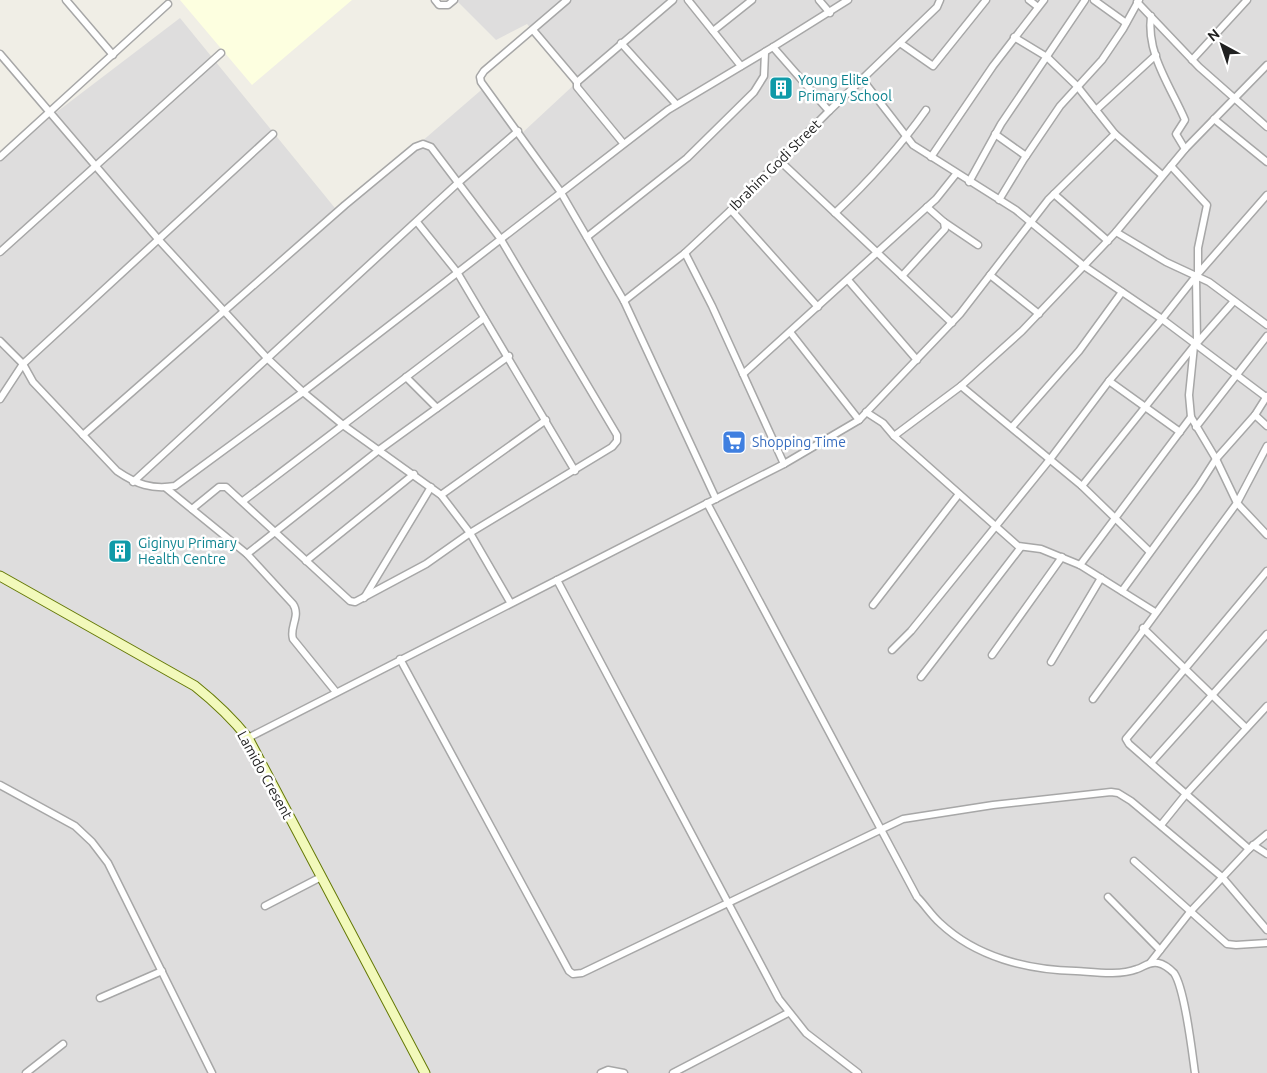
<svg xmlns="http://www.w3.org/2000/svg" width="1267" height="1073" font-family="Ubuntu,sans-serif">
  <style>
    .residential { fill: #dedddd }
    .education { fill: #fdffe0 }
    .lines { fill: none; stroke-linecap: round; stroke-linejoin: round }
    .street-casing { stroke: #a7a7a7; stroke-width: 9 }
    .secondary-casing { stroke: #647805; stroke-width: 11 }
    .street { stroke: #fff; stroke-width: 6 }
    .secondary { stroke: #f2f9bb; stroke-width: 9 }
    .labels { text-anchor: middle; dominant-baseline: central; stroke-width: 5; stroke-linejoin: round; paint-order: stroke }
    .culture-label { font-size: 14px; fill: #0d838f; stroke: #fff; text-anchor: start }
    .street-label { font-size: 14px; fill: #202020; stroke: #fff }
    .shop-label { font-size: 14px; fill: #366cbe; stroke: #fff; text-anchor: start }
  </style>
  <rect width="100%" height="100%" fill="#f0eee6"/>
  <polygon class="residential" points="456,0 1267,0 1267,1073 0,1073 0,159 54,114 180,18 339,213 487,85 521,134 577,82 527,24 496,40"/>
  <polygon class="education" points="180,0 352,0 252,85"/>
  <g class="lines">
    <g class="street-casing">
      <g id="street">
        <polyline points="66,0 113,55"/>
        <polyline points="435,0 439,5 448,5 454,0"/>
        <polyline points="567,0 484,71 480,77 481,82 560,191 624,301 716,499"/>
        <polyline points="688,0 741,66"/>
        <polyline points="819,0 830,13"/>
        <polyline points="1029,0 1038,7"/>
        <polyline points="1094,0 1126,23"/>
        <polyline points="1137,2 1199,67 1267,127"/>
        <path d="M1151 16C1146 54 1171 87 1185 120L1176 134 1185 149"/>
        <polyline points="533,30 577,82"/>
        <polyline points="713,31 752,0"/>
        <polyline points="1014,37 1047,57 1077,86 1115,134 1162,175"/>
        <polyline points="621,43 676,104"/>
        <polyline points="900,43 933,66 986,0"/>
        <polyline points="773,47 829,111"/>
        <polyline points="0,54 158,239 268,359 303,392 343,425 441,495 470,533 510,602"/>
        <polyline points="1192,60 1247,0"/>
        <polyline points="862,79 913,145 1016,210 1084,266 1162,319 1196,276"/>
        <polyline points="1096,110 1156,55"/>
        <polyline points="1214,119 1267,162"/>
        <polyline points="995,134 1026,156"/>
        <polyline points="623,143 577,87 577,82 673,0"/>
        <polyline points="0,157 168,4"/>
        <polyline points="931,157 993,66 1044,0"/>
        <polyline points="780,161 952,323"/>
        <polyline points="1171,166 1207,205 1198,248 1198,274"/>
        <polyline points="969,182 1001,124 1085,0"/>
        <polyline points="1054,194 1108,241"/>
        <polyline points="1267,195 1196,276 1197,343 1194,346 1189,395 1191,417 1216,459 1237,503 1267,535"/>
        <polyline points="999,200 1024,159 1060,106 1102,60 1123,29 1139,0"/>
        <polyline points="731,210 818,307"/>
        <path d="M835 213C869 181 899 148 926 110"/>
        <polyline points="417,222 457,272 575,471"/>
        <polyline points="944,222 978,245"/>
        <polyline points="1116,232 1166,262 1209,282 1267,325"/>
        <polyline points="587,237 687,158 754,92 764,76 765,52"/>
        <polyline points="0,252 221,53"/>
        <polyline points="685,253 712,306 784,464"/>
        <polyline points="990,275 1039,314"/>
        <polyline points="902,276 945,229 944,222 927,207"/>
        <polyline points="848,280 917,360"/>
        <polyline points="624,301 685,253 731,210 829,111 937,7 940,0"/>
        <polyline points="790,332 859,420"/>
        <path d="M0 341 23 364 33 382 117 471C136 484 152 490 175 486L303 392 668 110 773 47 848 0"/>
        <polyline points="1197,343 1234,301"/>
        <polyline points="743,374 936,199 956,174"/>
        <polyline points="406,377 437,408"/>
        <polyline points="1109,381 1180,432"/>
        <polyline points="961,386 1082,486 1149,551"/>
        <polyline points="0,399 23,364 273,134"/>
        <polyline points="866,412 883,423 894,436 1018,546 1041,549 1080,565 1155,612"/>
        <polyline points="1255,415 1267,426"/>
        <polyline points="1012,427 1079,351 1122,292"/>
        <polyline points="1196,427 1267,336"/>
        <polyline points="83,435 345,205 415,147 423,144 431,147 500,238 617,435 617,441 612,447 470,533 426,564 355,602 350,601 226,487 219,487 192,509"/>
        <polyline points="894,436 961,386 1022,331 1116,232 1185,149 1267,65"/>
        <polyline points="133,482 459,182 518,131"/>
        <polyline points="1082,486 1194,346"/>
        <path d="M166 488 247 554 293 604C301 616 289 627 293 639L336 692"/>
        <polyline points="441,495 546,420"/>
        <polyline points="243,501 484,318"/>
        <path d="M707 503 917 897C925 905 931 915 940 923 976 957 1027 970 1076 971 1094 972 1119 976 1137 969 1144 967 1149 961 1158 963 1163 964 1170 969 1174 973 1185 989 1192 1052 1195 1073"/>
        <polyline points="247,554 379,450 509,356"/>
        <polyline points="306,561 414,474"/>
        <polyline points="1080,565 1191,417"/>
        <polyline points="557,580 779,999 806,1033 858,1073"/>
        <polyline points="1122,591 1198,487 1216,459 1255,415 1267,396"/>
        <polyline points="364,598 431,487"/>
        <polyline points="873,605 959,494"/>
        <polyline points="1143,628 1246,728"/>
        <polyline points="892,650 911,631 1051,458 1109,381 1162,319 1266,397"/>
        <polyline points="992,655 1062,557"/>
        <polyline points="400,659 569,971 573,974 582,973 903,819 993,805 1111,792 1118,793 1131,801 1222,877 1267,930"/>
        <polyline points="1051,662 1101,578"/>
        <polyline points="921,677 1021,547"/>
        <polyline points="1093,699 1237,503 1267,446"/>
        <polyline points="248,738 784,464 859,420 960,314 1048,200 1115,134"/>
        <polyline points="1151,763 1267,634"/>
        <polyline points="0,785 75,826 92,842 108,863 212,1073"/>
        <polyline points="1161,825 1186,794 1129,744 1126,739 1267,571"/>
        <polyline points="1253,845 1267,854"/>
        <polyline points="1249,849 1186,794 1267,706"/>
        <polyline points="1134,861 1227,944 1236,945 1267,943"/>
        <polyline points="1108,897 1160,950"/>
        <polyline points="265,906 321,877"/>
        <polyline points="1150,963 1190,912 1249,849 1267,834"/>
        <polyline points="100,998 162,971"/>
        <polyline points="26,1073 63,1044"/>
        <polyline points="601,1073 608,1070 624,1073"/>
        <polyline points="673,1073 788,1013"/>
      </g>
    </g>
    <g class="secondary-casing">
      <path id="secondary" d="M0 576 195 686C215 702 232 718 248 738L425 1073"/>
    </g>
    <use href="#street" class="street"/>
    <use href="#secondary" class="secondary"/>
  </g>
  <defs>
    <g id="building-square" transform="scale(1.25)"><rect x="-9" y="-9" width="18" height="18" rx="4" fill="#0f9aa8" stroke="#fff"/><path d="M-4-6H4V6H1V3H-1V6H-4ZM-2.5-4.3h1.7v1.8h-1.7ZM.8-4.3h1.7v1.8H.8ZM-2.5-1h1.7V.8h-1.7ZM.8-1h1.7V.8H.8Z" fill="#fff"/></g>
    <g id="supermarket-square" transform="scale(1.25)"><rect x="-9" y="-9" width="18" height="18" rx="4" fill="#3f7fe0" stroke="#fff"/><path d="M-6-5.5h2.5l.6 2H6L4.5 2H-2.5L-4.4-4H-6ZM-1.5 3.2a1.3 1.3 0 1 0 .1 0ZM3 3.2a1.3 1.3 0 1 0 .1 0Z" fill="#fff"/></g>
  </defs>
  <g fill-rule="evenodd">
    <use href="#building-square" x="781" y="88"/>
    <use href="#supermarket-square" x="734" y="442"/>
    <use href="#building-square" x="120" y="551"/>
  </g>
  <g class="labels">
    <g class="culture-label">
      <text x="798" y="80">Young Elite<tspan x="798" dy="16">Primary School</tspan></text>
      <text x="138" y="543">Giginyu Primary<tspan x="138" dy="16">Health Centre</tspan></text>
    </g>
    <g class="street-label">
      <text transform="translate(775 165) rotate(-45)">Ibrahim Godi Street</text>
      <text transform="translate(265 775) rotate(61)">Lamido Cresent</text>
    </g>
    <g class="shop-label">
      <text x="752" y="442">Shopping Time</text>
    </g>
  </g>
  <g transform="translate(1222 45) rotate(320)" stroke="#ffffff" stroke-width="4" paint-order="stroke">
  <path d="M0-4L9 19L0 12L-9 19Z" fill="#202020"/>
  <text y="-8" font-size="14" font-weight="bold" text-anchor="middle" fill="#202020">N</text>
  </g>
</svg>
